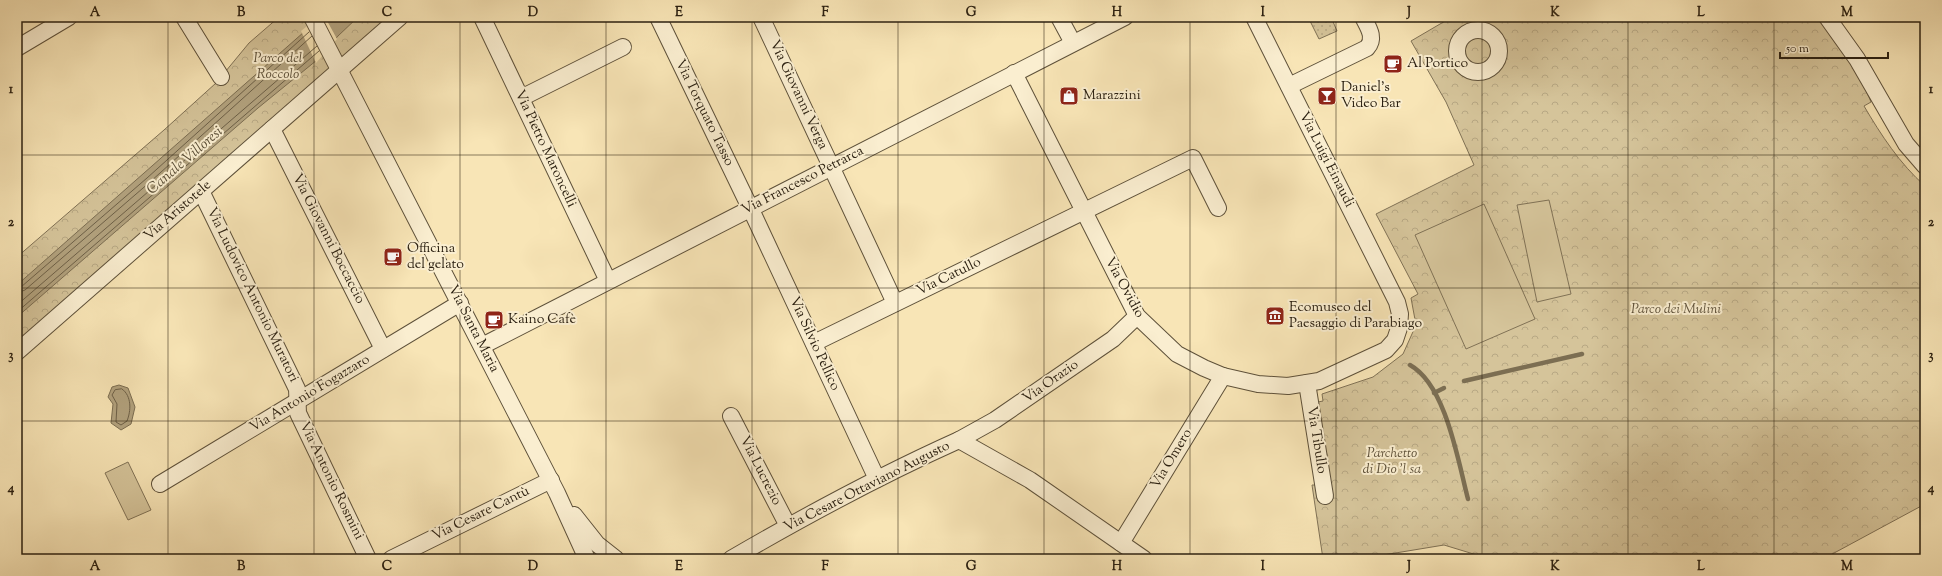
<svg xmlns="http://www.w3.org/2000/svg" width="1942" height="576" font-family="'Sorts Mill Goudy',serif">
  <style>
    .grass { fill: url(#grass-dots); stroke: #807256 }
    .forest { fill: url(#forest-crowns); stroke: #807256 }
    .pitch { fill: #d5c49a; stroke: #807256 }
    .water { fill: #b2a27e; stroke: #7c6e52 }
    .pier { fill: #f8e5b6 }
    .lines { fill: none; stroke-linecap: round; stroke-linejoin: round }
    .shore { stroke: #6e6148; stroke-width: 1 }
    .stream { stroke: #7c6e52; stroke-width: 4.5 }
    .minor-casing { stroke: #5e513a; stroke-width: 18 }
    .minor { stroke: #faeed0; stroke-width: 16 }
    .grid { fill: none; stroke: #2b2011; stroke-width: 1; stroke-opacity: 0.55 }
    .labels { text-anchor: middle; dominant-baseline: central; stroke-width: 4; stroke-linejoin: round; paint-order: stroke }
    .park-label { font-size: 14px; font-style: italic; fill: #5e513a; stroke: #faeed0 }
    .poi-label { font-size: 14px; fill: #2b2011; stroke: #faeed0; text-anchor: start }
    .street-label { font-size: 14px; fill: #2b2011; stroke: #faeed0 }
    .water-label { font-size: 15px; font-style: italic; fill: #5a4e37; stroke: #faeed0 }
    .neatline { fill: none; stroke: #2b2011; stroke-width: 1.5 }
    .grid-label { font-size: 13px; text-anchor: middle; font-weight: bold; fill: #2b2011 }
  </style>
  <defs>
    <pattern id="grass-dots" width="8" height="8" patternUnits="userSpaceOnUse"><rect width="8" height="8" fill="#d5c49a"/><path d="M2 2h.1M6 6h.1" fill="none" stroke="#b7a884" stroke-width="1.8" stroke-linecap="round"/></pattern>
    <pattern id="forest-crowns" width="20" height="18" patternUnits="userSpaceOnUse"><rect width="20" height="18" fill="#d5c49a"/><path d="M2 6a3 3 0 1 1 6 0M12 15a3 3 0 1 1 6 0" fill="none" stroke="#b7a884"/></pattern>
  </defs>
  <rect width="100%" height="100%" fill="#f8e5b6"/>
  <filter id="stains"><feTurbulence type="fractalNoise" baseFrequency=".005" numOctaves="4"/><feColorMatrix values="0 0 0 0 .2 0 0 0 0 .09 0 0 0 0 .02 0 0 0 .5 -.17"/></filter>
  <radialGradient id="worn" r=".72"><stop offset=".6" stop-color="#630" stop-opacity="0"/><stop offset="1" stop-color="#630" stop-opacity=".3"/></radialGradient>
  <polygon class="grass" points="1319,17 1331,17 1337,31 1319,39 1310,21"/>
  <g class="forest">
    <polygon points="279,17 394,17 17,342 17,257 164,130 216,83 249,43"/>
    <path d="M1452 17H1822L1862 80 1871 102 1864 106C1881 135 1900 164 1925 186V504L1823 559H1490L1444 545 1359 559H1323L1312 485H1329L1318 402 1323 401 1322 394 1373 377 1403 354 1416 325 1411 298 1418 294 1376 214 1474 165 1446 102 1411 41Z"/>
  </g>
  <g class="pitch">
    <polygon points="1549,200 1571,294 1537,302 1517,205"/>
    <polygon points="1484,204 1535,319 1466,349 1415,235"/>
    <polygon points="128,462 151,510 128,520 105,473"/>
  </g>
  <g class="water">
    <polygon points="321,17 358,17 338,36 317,60 258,108 17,317 17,285"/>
    <polygon points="119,385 128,388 135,407 131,424 121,430 111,423 113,404 108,397 112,387"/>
  </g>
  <polygon class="pier" points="318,17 325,17 337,39 316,63 301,31"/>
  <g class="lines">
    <g class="shore">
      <polyline points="17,288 21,287 147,178 309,32"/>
      <polyline points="17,293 25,290 150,182 312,36"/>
      <polyline points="17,305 317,46"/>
      <polyline points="17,312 319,51"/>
      <path d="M122 389C132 396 131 411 127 421L121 425 116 422 117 404 112 395 115 390Z"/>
    </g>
    <g class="stream">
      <path d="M1410 365C1446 385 1458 461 1468 499"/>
      <polyline points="1464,381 1582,354"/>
      <polyline points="1434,393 1444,388"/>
    </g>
    <g class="minor-casing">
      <g id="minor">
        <polyline points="184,17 221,77"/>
        <polyline points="312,17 557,493 587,559"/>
        <polyline points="482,17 608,281"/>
        <polyline points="658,17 754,216 877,479"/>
        <polyline points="761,17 895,303"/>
        <polyline points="1059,17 1073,43"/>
        <polyline points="1827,17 1857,59 1906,144 1925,166"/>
        <circle cx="1478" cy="51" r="21"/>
        <polyline points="17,48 69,17"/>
        <polyline points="1014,73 1137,316 1177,354 1204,368 1223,376 1258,384 1288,386 1319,381 1386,350 1395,340 1399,328 1400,314 1397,302 1254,17"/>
        <path d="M1289 86 1367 48C1376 38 1368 27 1363 17"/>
        <polyline points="521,98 623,47"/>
        <polyline points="272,129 383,349"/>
        <polyline points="201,191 297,389 298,413 368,559"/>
        <polyline points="814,343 1193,158 1218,208"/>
        <polyline points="482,346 1125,17"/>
        <polyline points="17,352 400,17"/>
        <polyline points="1307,383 1325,496"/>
        <polyline points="731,416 788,526"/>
        <polyline points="959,440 995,420 1113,339 1137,316"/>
        <polyline points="160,484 460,303"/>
        <polyline points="574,515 597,544 616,559"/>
        <polyline points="1121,543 1223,376"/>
        <polyline points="391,559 551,480"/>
        <path d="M731 559C805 516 881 475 959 440L1030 480 1144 559"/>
      </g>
    </g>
    <use href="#minor" class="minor"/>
  </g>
  <path class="grid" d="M168 17V559M314 17V559M460 17V559M606 17V559M752 17V559M898 17V559M1044 17V559M1190 17V559M1336 17V559M1482 17V559M1628 17V559M1774 17V559M17 155H1925M17 288H1925M17 421H1925"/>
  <defs>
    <g id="cafe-square" transform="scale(1)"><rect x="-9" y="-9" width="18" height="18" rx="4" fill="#8f2418" stroke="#faeed0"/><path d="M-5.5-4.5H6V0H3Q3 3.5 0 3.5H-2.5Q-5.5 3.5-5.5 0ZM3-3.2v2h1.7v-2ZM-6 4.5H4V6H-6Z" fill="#fff"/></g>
    <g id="shop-square" transform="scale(1)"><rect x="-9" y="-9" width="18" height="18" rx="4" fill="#8f2418" stroke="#faeed0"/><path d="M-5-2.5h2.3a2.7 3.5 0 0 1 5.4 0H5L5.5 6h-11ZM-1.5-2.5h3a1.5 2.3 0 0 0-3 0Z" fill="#fff"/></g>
    <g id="bar-square" transform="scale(1)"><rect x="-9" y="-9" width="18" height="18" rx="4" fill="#8f2418" stroke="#faeed0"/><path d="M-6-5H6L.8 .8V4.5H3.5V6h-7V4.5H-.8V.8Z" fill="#fff"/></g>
    <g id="museum-square" transform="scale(1)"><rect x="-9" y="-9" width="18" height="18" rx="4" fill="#8f2418" stroke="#faeed0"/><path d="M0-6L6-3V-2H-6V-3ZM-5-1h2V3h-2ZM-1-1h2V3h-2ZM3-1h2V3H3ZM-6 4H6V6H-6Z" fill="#fff"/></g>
  </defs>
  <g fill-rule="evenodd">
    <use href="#cafe-square" x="1393" y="64"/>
    <use href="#shop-square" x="1069" y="96"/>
    <use href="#bar-square" x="1327" y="96"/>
    <use href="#cafe-square" x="393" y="257"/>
    <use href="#museum-square" x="1275" y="316"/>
    <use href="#cafe-square" x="494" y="320"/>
  </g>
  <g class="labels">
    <g class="park-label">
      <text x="278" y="59">Parco del<tspan x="278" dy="16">Roccolo</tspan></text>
      <text x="1676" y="310">Parco dei Mulini</text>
      <text x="1392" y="454">Parchetto<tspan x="1392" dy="16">di Dio 'l sa</tspan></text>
    </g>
    <g class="poi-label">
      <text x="1407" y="64">Al Portico</text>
      <text x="1341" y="88">Daniel's<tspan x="1341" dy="16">Video Bar</tspan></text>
      <text x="1083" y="96">Marazzini</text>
      <text x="407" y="249">Officina<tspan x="407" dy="16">del gelato</tspan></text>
      <text x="1289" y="308">Ecomuseo del<tspan x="1289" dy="16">Paesaggio di Parabiago</tspan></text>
      <text x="508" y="320">Kaino Cafè</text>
    </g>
    <g class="street-label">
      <text transform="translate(798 95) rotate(65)">Via Giovanni Verga</text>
      <text transform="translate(704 113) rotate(64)">Via Torquato Tasso</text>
      <text transform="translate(545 149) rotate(65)">Via Pietro Maroncelli</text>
      <text transform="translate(1326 160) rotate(63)">Via Luigi Einaudi</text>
      <text transform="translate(803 181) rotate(-27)">Via Francesco Petrarca</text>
      <text transform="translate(178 211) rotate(-41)">Via Aristotele</text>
      <text transform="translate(328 239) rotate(63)">Via Giovanni Boccaccio</text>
      <text transform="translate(949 277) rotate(-26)">Via Catullo</text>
      <text transform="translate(1124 288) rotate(61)">Via Ovidio</text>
      <text transform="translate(252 295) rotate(64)">Via Ludovico Antonio Muratori</text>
      <text transform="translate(473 329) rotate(63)">Via Santa Maria</text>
      <text transform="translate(814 344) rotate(65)">Via Silvio Pellico</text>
      <text transform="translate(1051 382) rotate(-35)">Via Orazio</text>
      <text transform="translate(310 394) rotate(-31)">Via Antonio Fogazzaro</text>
      <text transform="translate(1316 440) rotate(81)">Via Tibullo</text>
      <text transform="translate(1172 459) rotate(-59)">Via Omero</text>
      <text transform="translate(760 471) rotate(63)">Via Lucrezio</text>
      <text transform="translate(331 481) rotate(64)">Via Antonio Rosmini</text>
      <text transform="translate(867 487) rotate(-27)">Via Cesare Ottaviano Augusto</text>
      <text transform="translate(481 514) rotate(-26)">Via Cesare Cantù</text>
    </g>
    <g class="water-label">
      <text transform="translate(185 161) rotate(-41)">Canale Villoresi</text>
    </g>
  </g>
  <rect width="1942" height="576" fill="none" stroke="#f8e5b6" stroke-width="44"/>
  <path d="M1780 52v6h108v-6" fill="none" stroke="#2b2011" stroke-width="2"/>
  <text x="1786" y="52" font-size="12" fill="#2b2011" stroke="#faeed0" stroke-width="3" paint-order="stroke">50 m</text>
  <rect x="22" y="22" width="1898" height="532" class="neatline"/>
  <g class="grid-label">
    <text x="95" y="16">A</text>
    <text x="241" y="16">B</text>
    <text x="387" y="16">C</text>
    <text x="533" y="16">D</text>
    <text x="679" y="16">E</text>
    <text x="825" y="16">F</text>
    <text x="971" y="16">G</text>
    <text x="1117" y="16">H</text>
    <text x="1263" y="16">I</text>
    <text x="1409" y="16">J</text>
    <text x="1555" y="16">K</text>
    <text x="1701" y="16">L</text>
    <text x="1847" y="16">M</text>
    <text x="11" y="93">1</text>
    <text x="1931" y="93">1</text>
    <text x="11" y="226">2</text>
    <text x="1931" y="226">2</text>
    <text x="11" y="359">3</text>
    <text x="1931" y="359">3</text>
    <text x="11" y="492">4</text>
    <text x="1931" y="492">4</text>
    <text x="95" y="570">A</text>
    <text x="241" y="570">B</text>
    <text x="387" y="570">C</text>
    <text x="533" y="570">D</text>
    <text x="679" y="570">E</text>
    <text x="825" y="570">F</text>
    <text x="971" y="570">G</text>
    <text x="1117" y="570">H</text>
    <text x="1263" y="570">I</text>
    <text x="1409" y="570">J</text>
    <text x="1555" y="570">K</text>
    <text x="1701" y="570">L</text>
    <text x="1847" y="570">M</text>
  </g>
  <rect width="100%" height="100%" filter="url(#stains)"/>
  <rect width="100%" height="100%" fill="url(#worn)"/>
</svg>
